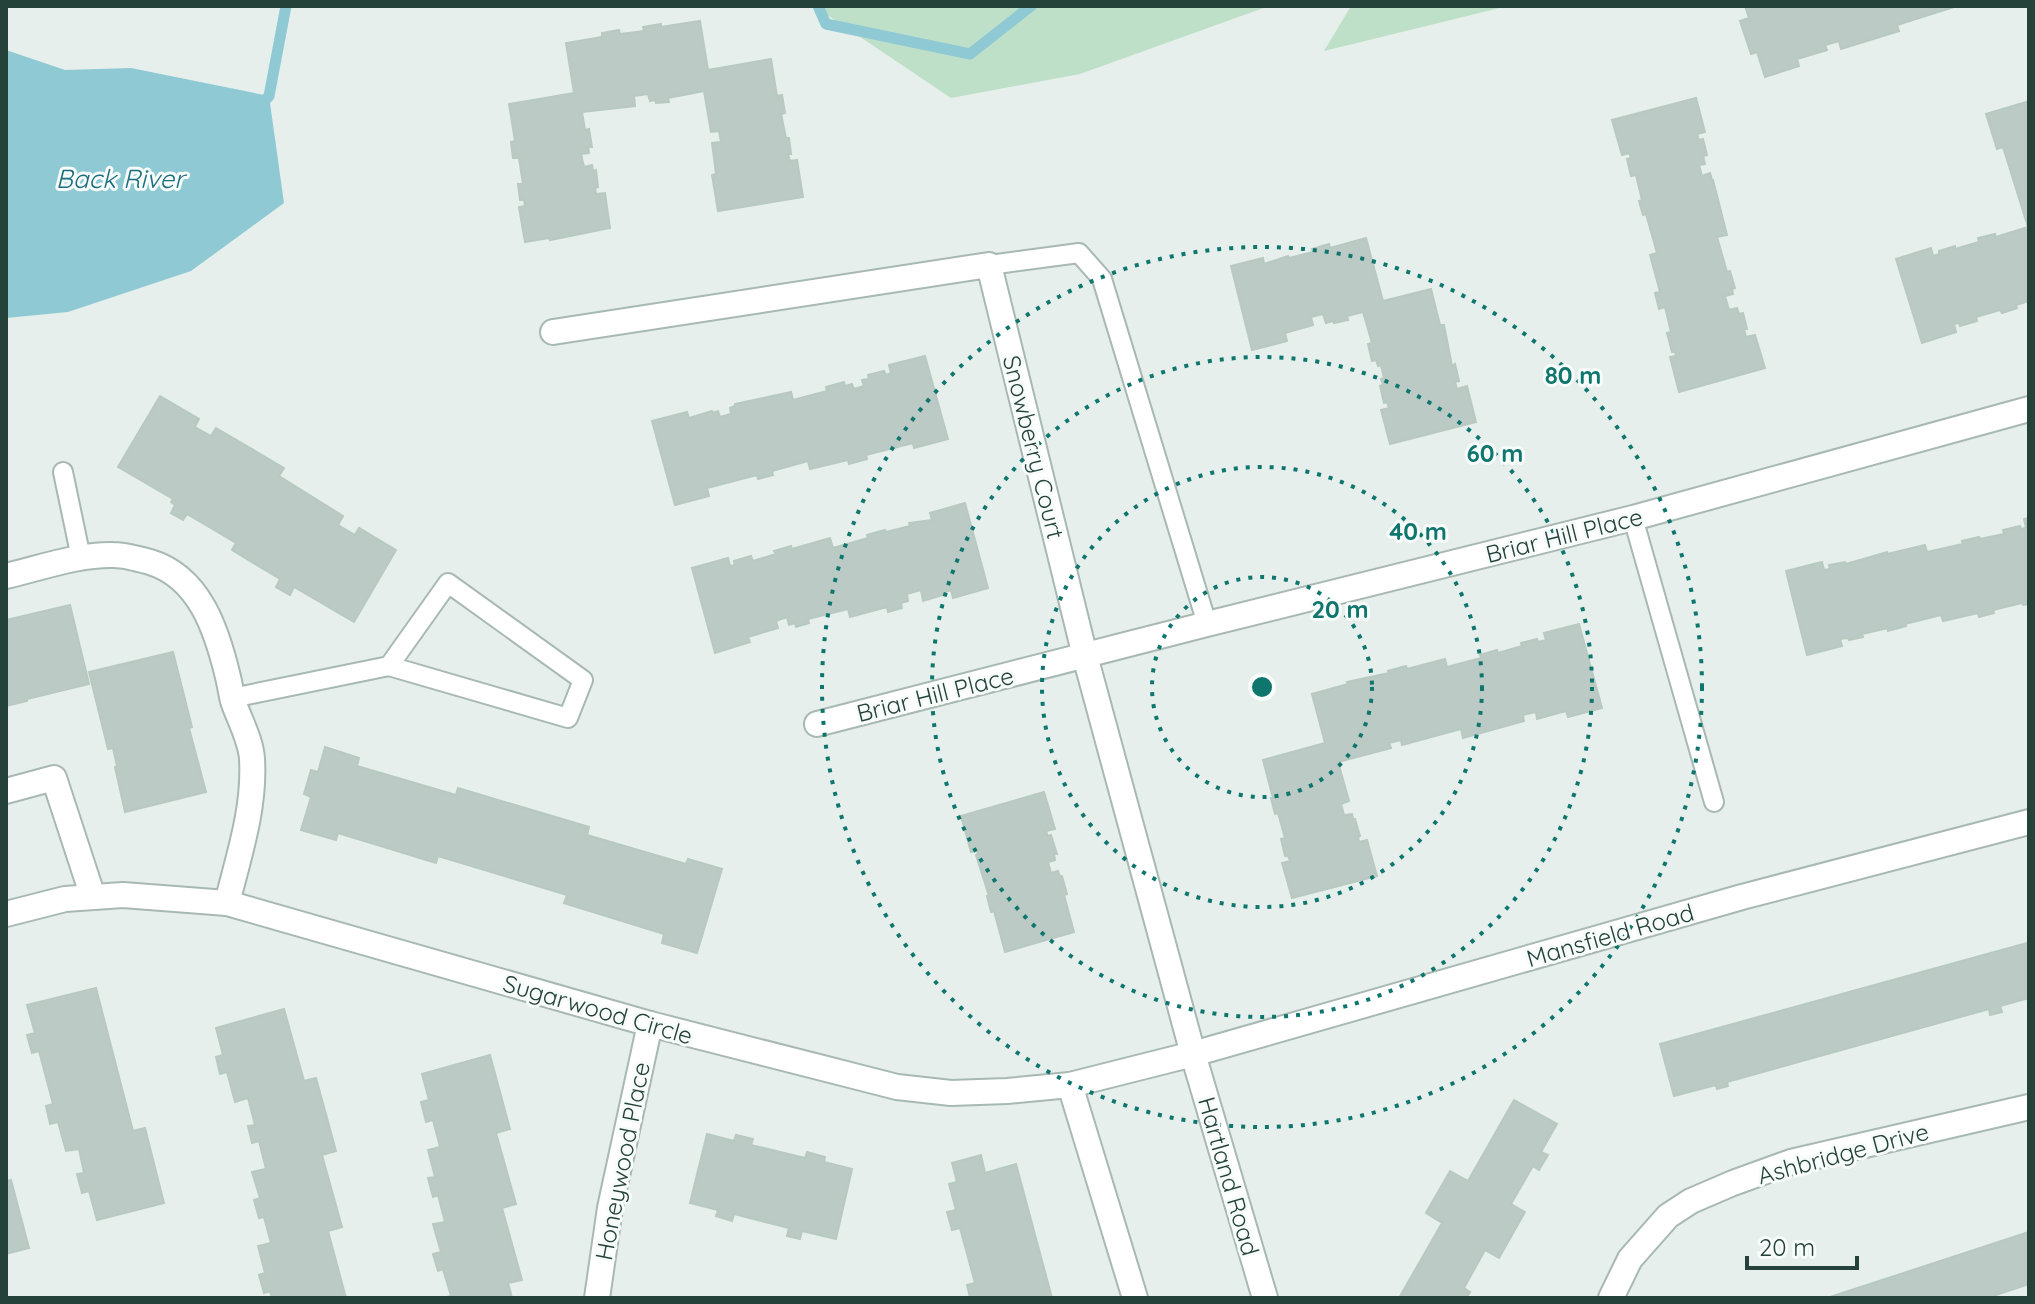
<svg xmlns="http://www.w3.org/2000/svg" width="2035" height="1304" font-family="Quicksand,sans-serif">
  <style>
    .green { fill: #bfe0c8 }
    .water { fill: #8ec9d4 }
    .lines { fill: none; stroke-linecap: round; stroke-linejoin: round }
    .stream { stroke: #8ec9d4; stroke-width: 11 }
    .building { fill: #bbcac4; stroke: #b8c9c2; stroke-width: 2 }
    .service-casing { stroke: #a8b8b2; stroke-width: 22 }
    .minor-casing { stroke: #a8b8b2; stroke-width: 28 }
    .service { stroke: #fff; stroke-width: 18 }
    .minor { stroke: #fff; stroke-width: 24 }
    .ring { fill: none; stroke: #0f766e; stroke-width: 4; stroke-dasharray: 4 8 }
    .labels { text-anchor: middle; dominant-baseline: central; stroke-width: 6; stroke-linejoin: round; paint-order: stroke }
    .street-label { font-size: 24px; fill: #24423a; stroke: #f7fbf9 }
    .water-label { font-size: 26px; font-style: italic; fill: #1c6f80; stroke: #f7fbf9 }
    .centre { fill: #0f766e; stroke: #f7fbf9; stroke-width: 4 }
    .ring-label { font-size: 24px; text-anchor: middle; font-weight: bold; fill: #0f766e; stroke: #f7fbf9; stroke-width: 6; stroke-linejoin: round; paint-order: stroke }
  </style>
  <rect width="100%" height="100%" fill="#e6efeb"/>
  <g class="green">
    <polygon points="814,6 1269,6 1080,74 951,98"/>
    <polygon points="1351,6 1508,6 1324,51"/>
  </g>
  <polygon class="water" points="6,50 65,70 131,68 269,96 284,203 191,271 68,312 6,318"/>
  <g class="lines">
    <g class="stream">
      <polyline points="818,6 826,24 970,54 1031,6"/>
      <polyline points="259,107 269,96 286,6"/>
    </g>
  </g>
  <g class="building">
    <polygon points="1745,6 1953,6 1954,7 1897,25 1899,31 1841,49 1839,41 1825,45 1827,50 1797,59 1799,66 1765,77 1757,52 1751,54 1740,21 1749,18"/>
    <polygon points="700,21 708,70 771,59 777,96 782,95 785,113 781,114 786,138 789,138 791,154 788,154 790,161 797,160 803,197 718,211 712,175 716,174 712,143 721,142 719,131 711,132 704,91 668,98 669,102 656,103 655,100 650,101 648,94 634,96 635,106 582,112 585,130 589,129 592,147 588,147 589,153 581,154 584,167 592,165 593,171 596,170 598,187 595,188 596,194 605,193 610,228 550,240 549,238 525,242 519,207 525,206 524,200 520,200 518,184 523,184 519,158 513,158 511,142 515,141 509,104 574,93 566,43 602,37 602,33 619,30 620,34 644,31 643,27 661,24 661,27"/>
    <polygon points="1696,98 1705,132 1697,134 1699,140 1703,139 1707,155 1703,156 1705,164 1699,165 1702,176 1710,173 1712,180 1713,180 1727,235 1717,237 1727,272 1730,271 1735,288 1732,289 1733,294 1725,296 1729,310 1737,308 1739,314 1743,313 1747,329 1744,329 1746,337 1755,335 1765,368 1679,392 1670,357 1676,356 1675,352 1672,352 1667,333 1671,332 1665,307 1659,309 1655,293 1660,292 1650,255 1657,253 1646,214 1643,215 1639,201 1642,200 1636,175 1631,176 1627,159 1631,158 1629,153 1622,155 1612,120"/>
    <polygon points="2029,101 2029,301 2016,305 2017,308 2002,313 2000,310 1976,317 1977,321 1960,326 1959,323 1954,324 1956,332 1922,343 1896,259 1931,248 1933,256 1939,254 1939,251 1955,246 1955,249 1979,242 1978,238 1995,234 1996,237 2028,227 2003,147 1997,149 1986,114"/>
    <polygon points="1366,238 1383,301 1431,289 1440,325 1444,325 1452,366 1455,364 1459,381 1455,382 1457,389 1467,386 1476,422 1390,444 1381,410 1389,408 1387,402 1384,403 1380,386 1383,385 1381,379 1384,378 1381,365 1378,366 1376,360 1372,361 1368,344 1372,343 1363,312 1347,316 1348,320 1334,323 1333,321 1326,323 1323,314 1311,317 1313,325 1285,333 1287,341 1252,350 1231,266 1263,258 1264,264 1288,256 1289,258 1313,252 1312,249 1329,244 1330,248"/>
    <polygon points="925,356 948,439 914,448 913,443 866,455 867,459 849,464 848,460 810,469 808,461 772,471 773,475 758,479 757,475 707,488 709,496 675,505 652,421 687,412 689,418 712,411 713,413 718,411 720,417 731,414 730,408 735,406 735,404 791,392 793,400 827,391 826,387 844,382 845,386 852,384 854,389 864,386 862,380 869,379 868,375 884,371 886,375 891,373 889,365"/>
    <polygon points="160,396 199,419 195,427 211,436 216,428 284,468 279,476 343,516 338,525 355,535 359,528 396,550 354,622 294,587 290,595 276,587 280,579 232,550 236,543 187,514 183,520 171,513 175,505 171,502 173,499 118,467"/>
    <polygon points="965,503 988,588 953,598 951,590 945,592 946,594 923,601 921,590 907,594 908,601 901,603 902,608 888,612 887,607 850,617 848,609 808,619 809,623 796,627 795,623 789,625 787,617 776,621 778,628 748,637 750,642 715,653 692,568 728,558 730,566 735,565 734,561 751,556 753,561 776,554 774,551 791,546 792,549 830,538 833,548 868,538 867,535 885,530 886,532 910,526 909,523 932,520 930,513"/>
    <polygon points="2029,518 2029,604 2023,605 2022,603 1993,610 1994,613 1979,617 1978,613 1943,621 1941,615 1905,624 1906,626 1888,631 1888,628 1862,634 1863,637 1849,640 1848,638 1840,639 1842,646 1807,655 1786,571 1822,562 1824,570 1830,569 1829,565 1845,562 1846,564 1887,552 1887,554 1925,545 1927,552 1963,544 1962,541 1979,537 1980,539 2004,534 2003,530 2020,526 2021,529 2026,528 2024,519"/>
    <polygon points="70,605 89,684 27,699 27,701 6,706 6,620"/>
    <polygon points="1579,624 1602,708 1568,717 1566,711 1537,719 1536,712 1523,715 1524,721 1463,738 1461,729 1402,745 1401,740 1389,743 1391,748 1338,762 1349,801 1341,804 1344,815 1352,814 1353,819 1355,819 1360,836 1358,837 1359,842 1367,840 1377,876 1292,898 1282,863 1290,861 1288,856 1285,856 1281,839 1285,838 1278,813 1275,814 1271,798 1273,798 1263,760 1325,743 1312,694 1348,684 1347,682 1389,673 1388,671 1406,666 1407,669 1445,659 1447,667 1481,658 1480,655 1497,650 1498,653 1522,646 1521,643 1537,639 1538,642 1546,640 1544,633"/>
    <polygon points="173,652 192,727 189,728 206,792 125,812 115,767 117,766 113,748 108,749 89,672"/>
    <polygon points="325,747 359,758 357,766 456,795 458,788 589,827 587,835 686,864 688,859 722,869 697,953 662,943 664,934 564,903 567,895 438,856 436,863 338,833 336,840 301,830 311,797 304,794 311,770 318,772"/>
    <polygon points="1044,792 1055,829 1046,831 1048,836 1051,835 1057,854 1054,854 1055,860 1048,862 1051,873 1058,871 1060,876 1062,876 1067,894 1064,895 1074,932 1005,952 994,911 991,912 987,896 989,896 976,855 978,854 977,851 971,852 961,816"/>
    <polygon points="2027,943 2029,951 2029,998 2000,1006 2002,1012 1990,1015 1989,1009 1727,1082 1728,1086 1717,1089 1716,1085 1674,1096 1660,1044"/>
    <polygon points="96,988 133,1131 145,1128 164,1203 97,1220 89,1191 82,1193 77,1174 84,1173 79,1149 66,1151 58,1122 50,1124 46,1106 53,1104 39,1051 32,1053 27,1035 35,1033 27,1005"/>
    <polygon points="284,1009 304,1081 316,1078 336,1151 322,1155 342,1227 328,1231 346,1298 272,1298 270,1291 264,1293 259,1275 265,1273 258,1246 271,1243 264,1217 259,1218 254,1200 260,1198 252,1172 266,1169 259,1141 252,1143 248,1126 255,1125 248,1098 235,1102 227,1072 220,1074 216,1057 223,1055 216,1028"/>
    <polygon points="490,1055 510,1129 496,1133 516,1204 502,1208 522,1280 508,1283 512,1298 443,1298 451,1296 443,1269 438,1271 433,1254 441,1252 433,1224 445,1222 438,1195 433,1197 428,1178 435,1177 428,1150 440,1147 433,1120 426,1122 421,1102 429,1100 422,1074"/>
    <polygon points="1514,1100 1557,1124 1541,1152 1548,1155 1539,1170 1533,1166 1511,1204 1525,1212 1499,1258 1485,1250 1464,1288 1470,1292 1466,1298 1399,1298 1442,1223 1426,1213 1450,1171 1468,1181"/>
    <polygon points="707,1134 734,1141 736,1135 753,1139 751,1145 805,1158 807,1152 825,1157 824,1162 852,1169 836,1239 802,1231 800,1239 787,1236 789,1228 734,1214 732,1221 716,1216 718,1210 690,1203"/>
    <polygon points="981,1155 985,1173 1016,1164 1052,1298 970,1298 967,1285 975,1283 960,1228 952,1230 947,1212 956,1210 949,1184 957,1182 952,1163"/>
    <polygon points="11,1180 29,1248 6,1254 6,1181"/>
    <polygon points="2029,1232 2029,1284 1987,1298 1827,1298"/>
  </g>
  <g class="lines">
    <g class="service-casing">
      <g id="service">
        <polyline points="989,265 1079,253 1102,279 1207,624"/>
        <polyline points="63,472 81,558"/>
        <polyline points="1633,518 1714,802"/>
        <polyline points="232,698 389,666 568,718 583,680 448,583 389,666"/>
      </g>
    </g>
    <g class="minor-casing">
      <g id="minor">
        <polyline points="553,332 989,265 1085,656 1193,1054 1265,1298"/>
        <path d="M6 576C41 568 78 554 114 555 125 555 139 559 150 562 200 577 217 631 228 677 230 685 231 693 233 701 239 719 251 740 252 759 255 808 239 855 227 903"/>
        <polyline points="817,724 1207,624 1633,518 2029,409"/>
        <polyline points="6,791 54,778 93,897"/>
        <polyline points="6,914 65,899 123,895 227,903 650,1024 897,1087 951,1093 1007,1091 1070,1085 1193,1054 1742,897 2029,822"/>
        <polyline points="1070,1085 1135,1298"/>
        <polyline points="597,1298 610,1208 650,1024"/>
        <polyline points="1611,1298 1630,1259 1668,1216 1691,1201 1733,1183 1791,1162 2029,1107"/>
      </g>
    </g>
    <use href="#service" class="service"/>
    <use href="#minor" class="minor"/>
  </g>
  <g class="ring">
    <circle cx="1262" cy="687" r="110"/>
    <circle cx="1262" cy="687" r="220"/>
    <circle cx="1262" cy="687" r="330"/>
    <circle cx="1262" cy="687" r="440"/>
  </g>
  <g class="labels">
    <g class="street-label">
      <text transform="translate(1034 447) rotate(76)">Snowberry Court</text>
      <text transform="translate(1564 535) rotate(-14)">Briar Hill Place</text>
      <text transform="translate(935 694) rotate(-14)">Briar Hill Place</text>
      <text transform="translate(1610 935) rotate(-16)">Mansfield Road</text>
      <text transform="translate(598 1009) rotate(16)">Sugarwood Circle</text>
      <text transform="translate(1843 1153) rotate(-15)">Ashbridge Drive</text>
      <text transform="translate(622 1161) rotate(-79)">Honeywood Place</text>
      <text transform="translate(1229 1176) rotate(74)">Hartland Road</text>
    </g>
    <g class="water-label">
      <text x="120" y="178">Back River</text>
    </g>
  </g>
  <circle cx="1262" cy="687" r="12" class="centre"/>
  <g class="ring-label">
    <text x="1573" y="384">80 m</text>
    <text x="1495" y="462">60 m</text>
    <text x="1418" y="540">40 m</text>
    <text x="1340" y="618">20 m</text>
  </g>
  <rect width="2035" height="1304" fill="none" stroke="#24423a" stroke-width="16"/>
  <path d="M1747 1256v12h110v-12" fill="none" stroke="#24423a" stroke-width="4"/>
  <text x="1759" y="1256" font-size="24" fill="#24423a" stroke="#f7fbf9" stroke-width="6" paint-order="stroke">20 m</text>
</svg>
